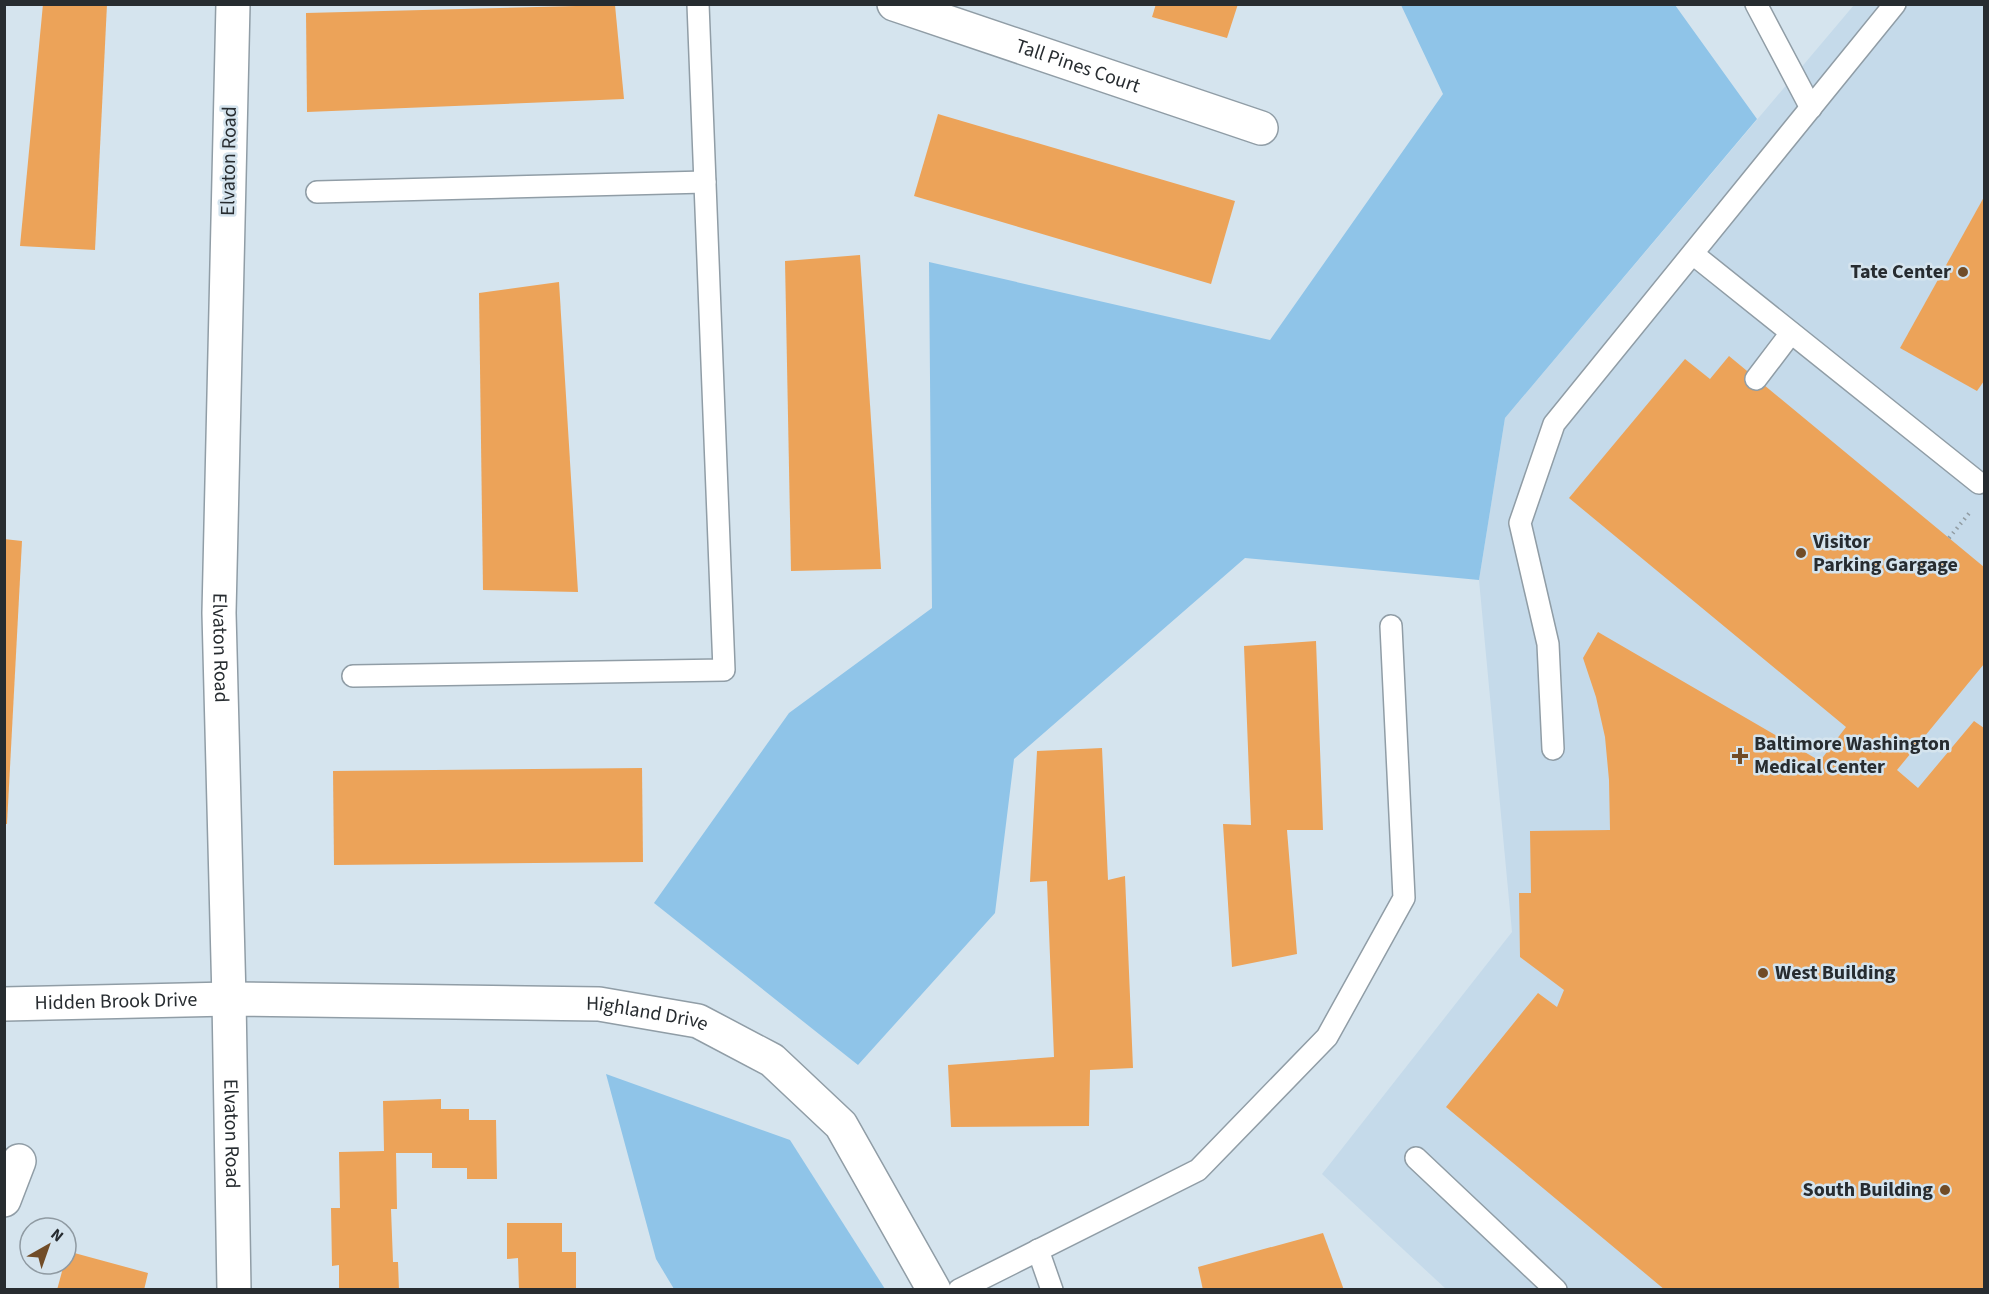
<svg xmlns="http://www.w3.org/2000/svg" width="1989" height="1294" font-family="'Source Sans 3',sans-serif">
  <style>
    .built { fill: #c5daea }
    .green { fill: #8fc4e8 }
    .building { fill: #eca359 }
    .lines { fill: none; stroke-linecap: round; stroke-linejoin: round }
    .lane-casing { stroke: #909da6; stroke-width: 24 }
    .street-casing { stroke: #909da6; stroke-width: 36 }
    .secondary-casing { stroke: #909da6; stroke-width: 36 }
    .path { stroke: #919ca3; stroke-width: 4; stroke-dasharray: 1.5 4.5; stroke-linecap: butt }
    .lane { stroke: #fff; stroke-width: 21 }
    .street { stroke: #fff; stroke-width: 33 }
    .secondary { stroke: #fff; stroke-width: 33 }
    .poi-dot { fill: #714c27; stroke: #d5e4ee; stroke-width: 2 }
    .labels { text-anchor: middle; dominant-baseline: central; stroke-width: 5; stroke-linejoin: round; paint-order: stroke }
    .street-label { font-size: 20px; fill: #272c30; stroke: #d5e4ee }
    .poi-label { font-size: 20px; font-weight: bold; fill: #272c30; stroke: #d5e4ee; text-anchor: start }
  </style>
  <rect width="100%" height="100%" fill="#d5e4ee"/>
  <polygon class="built" points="1854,5 1984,5 1984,1289 1446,1289 1322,1174 1512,932 1479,580 1505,418"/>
  <g class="green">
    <polygon points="1401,5 1675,5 1757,119 1505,418 1479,580 1245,558 1014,759 995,913 858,1065 654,903 789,713 932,608 929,262 1270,340 1443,94"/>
    <polygon points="606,1074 790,1140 885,1289 674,1289 656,1259"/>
  </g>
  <g class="building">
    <polygon points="43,4 107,4 95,250 20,246"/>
    <polygon points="1156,4 1238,4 1227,38 1152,17"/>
    <polygon points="615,5 624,99 307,112 306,13"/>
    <polygon points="938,114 1235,201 1211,284 914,196"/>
    <polygon points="1984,197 1984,381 1977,391 1900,348"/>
    <polygon points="860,255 881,569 791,571 785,261"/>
    <polygon points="559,282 578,592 483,590 479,293"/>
    <polygon points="1729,356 1984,567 1984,664 1897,770 1918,788 1974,721 1984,728 1984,1290 1665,1290 1446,1107 1538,993 1557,1007 1564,990 1520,957 1519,893 1531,893 1530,831 1610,830 1609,780 1605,737 1596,697 1583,658 1598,632 1820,761 1846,727 1569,498 1685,359 1710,379"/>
    <polygon points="4,539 22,541 7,824 4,824"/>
    <polygon points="1316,641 1323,830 1287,830 1297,954 1232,967 1223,824 1251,825 1244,646"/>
    <polygon points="1102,748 1108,880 1125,876 1133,1068 1090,1070 1089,1126 951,1127 948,1065 1054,1057 1047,881 1030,882 1037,751"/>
    <polygon points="642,768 643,862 334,865 333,771"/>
    <polygon points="441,1099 441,1109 469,1109 469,1120 496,1120 497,1179 467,1179 467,1168 432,1168 432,1153 396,1153 397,1209 391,1209 393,1262 398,1262 399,1290 339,1290 339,1265 332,1266 331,1208 340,1208 339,1152 384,1151 383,1101"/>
    <polygon points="507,1223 562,1223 562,1252 576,1252 576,1290 519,1290 518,1258 507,1259"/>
    <polygon points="1323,1233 1344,1290 1203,1290 1198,1267"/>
    <polygon points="67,1251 148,1273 144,1290 57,1290 64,1264 66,1264"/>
  </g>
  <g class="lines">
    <g class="lane-casing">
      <g id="lane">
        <polyline points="1756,4 1811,108"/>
        <polyline points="317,192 705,182"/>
        <polyline points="1693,254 1979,483"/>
        <polyline points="1756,379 1791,333"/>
        <polyline points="353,676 724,670 698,4"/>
        <polyline points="1553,749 1548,644 1520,523 1554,424 1895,4"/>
        <polyline points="1416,1158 1556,1290"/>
        <polyline points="1038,1250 1052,1290"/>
        <polyline points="959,1290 1198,1170 1327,1037 1404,898 1391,626"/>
      </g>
    </g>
    <g class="street-casing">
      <g id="street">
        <path id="s1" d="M894 4 1261 128"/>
        <path id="s2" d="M4 1004 229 999 599 1004 698 1021 772 1060 841 1125 934 1290"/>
        <polyline points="4,1200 19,1161"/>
      </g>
    </g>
    <g class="secondary-casing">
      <g id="secondary">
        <path id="s3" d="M233 4 219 613 229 999 234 1290"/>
      </g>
    </g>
    <polyline class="path" points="1949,538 1971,511"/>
    <use href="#lane" class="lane"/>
    <use href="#street" class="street"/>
    <use href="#secondary" class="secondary"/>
  </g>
  <g class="poi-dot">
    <circle cx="1963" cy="272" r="6"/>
    <circle cx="1801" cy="553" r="6"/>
    <path d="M1737 747h6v6h6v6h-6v6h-6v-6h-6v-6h6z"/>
    <circle cx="1763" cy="973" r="6"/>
    <circle cx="1945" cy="1190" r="6"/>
  </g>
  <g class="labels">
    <g class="street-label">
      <text stroke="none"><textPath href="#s1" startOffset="194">Tall Pines Court</textPath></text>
      <text transform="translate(229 161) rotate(-89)">Elvaton Road</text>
      <text stroke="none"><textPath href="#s3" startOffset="644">Elvaton Road</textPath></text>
      <text stroke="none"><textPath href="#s2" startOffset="112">Hidden Brook Drive</textPath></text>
      <text stroke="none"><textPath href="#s2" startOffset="644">Highland Drive</textPath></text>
      <text stroke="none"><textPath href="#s3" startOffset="1130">Elvaton Road</textPath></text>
    </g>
    <g class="poi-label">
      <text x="1951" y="272" text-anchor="end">Tate Center</text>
      <text x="1813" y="542">Visitor<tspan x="1813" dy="23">Parking Gargage</tspan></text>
      <text x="1754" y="744">Baltimore Washington<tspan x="1754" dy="23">Medical Center</tspan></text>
      <text x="1775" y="973">West Building</text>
      <text x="1933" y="1190" text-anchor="end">South Building</text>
    </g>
  </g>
  <rect width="1989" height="1294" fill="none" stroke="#272c30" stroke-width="12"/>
  <g transform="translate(48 1246) rotate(40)"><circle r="28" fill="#d5e4ee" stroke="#8f9aa2" stroke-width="1.5"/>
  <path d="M0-4.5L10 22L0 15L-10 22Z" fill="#714c27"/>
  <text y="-9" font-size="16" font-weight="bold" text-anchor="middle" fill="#272c30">N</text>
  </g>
</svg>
